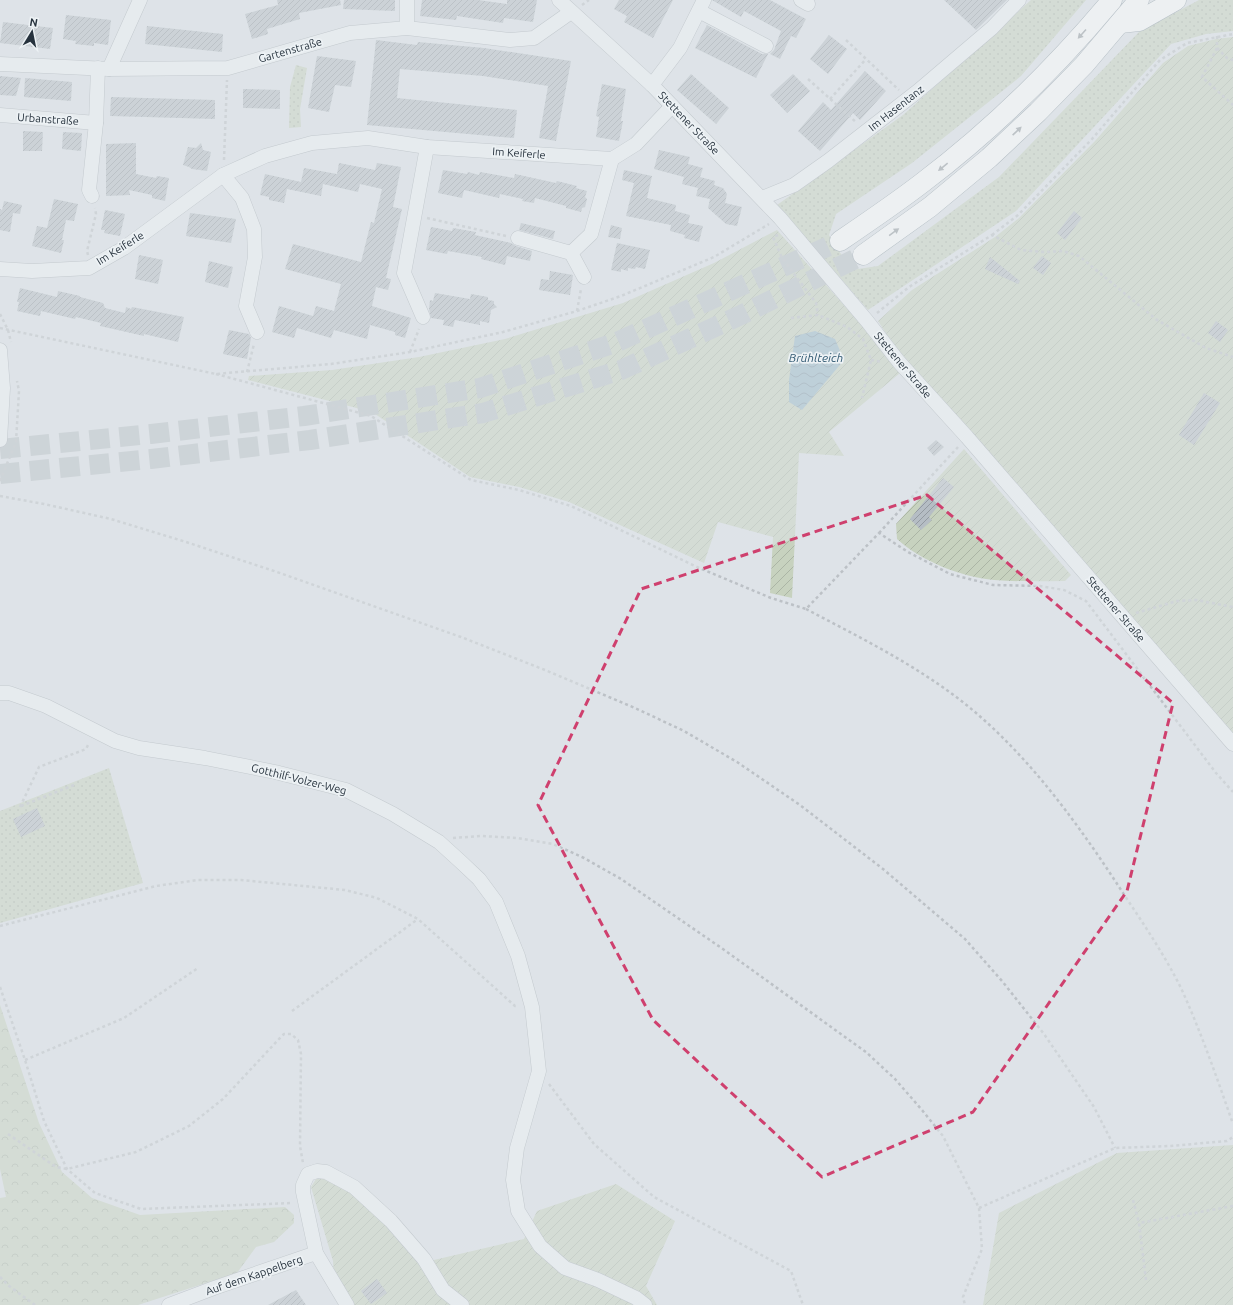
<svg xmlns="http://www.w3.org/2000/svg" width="1233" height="1305" font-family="Ubuntu,sans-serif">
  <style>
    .grass { fill: url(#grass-dots) }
    .forest { fill: url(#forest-crowns) }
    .garden { fill: url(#garden-furrows) }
    .water { fill: url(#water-waves) }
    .building { fill: url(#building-hatch) }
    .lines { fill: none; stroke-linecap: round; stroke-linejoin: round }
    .highway-tunnel { stroke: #b9c0c6; stroke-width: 20; stroke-dasharray: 20 10; stroke-linecap: butt }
    .minor-casing { stroke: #a3abb2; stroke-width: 15 }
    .highway-casing { stroke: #85939e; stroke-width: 21 }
    .path { stroke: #bcc1c6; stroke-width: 2.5; stroke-dasharray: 3 3; stroke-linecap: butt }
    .minor { stroke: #f0f3f6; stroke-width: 14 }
    .highway { stroke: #fff; stroke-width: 20 }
    .oneway { fill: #93999e }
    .marked { fill: none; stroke: #cf406e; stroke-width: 3; stroke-dasharray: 8 5; stroke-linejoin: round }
    .labels { text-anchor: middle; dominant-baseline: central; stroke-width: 3.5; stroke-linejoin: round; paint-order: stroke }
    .street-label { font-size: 11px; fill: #27333e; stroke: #edf2f5 }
    .water-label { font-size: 12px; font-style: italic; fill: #315972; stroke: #edf2f5 }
  </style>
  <defs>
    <pattern id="grass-dots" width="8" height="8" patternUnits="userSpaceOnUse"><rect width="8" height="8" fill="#c7d2bf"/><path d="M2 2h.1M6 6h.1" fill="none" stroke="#abb5a5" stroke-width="1.8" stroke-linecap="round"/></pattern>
    <pattern id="forest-crowns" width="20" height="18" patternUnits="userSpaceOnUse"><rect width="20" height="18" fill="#c7d2bf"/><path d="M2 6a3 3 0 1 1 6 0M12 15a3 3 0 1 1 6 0" fill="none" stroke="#abb5a5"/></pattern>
    <pattern id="garden-furrows" width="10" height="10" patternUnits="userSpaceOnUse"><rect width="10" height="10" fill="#c7d2bf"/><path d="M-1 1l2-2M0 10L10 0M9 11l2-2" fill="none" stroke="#abb5a5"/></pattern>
    <pattern id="water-waves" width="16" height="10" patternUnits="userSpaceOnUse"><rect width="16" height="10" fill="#98b8c8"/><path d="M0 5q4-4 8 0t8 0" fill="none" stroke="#7c96a4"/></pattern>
    <pattern id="building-hatch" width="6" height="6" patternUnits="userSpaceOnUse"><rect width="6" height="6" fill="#b5bdc4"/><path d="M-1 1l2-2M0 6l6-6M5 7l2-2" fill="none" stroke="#939aa1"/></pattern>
  </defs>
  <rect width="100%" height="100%" fill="#dee3e8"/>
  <g class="grass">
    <polygon points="1031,0 1086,0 1021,76 912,163 836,214 829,235 851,270 878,266 999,177 1139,32 1199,0 1233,0 1233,31 1206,34 1171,44 1016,211 868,310 777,205 903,115"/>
    <polygon points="296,65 307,68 300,109 301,127 289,128 290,87"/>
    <polygon points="109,768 143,883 0,923 0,811"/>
  </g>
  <polygon class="forest" points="0,1005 39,1123 62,1172 92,1198 140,1215 285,1207 294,1215 294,1223 274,1242 256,1247 237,1273 138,1305 0,1305 0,1198 6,1197 0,1169"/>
  <g class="garden">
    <polygon points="1233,37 1233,740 904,361 878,321 912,290 995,237 1019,218 1095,141 1163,63 1188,46 1216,39"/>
    <polygon points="777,230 860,323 900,373 829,432 844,456 799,453 792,598 770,593 773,537 718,522 704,563 569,502 519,487 470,477 372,412 248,380 249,376 332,370 419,357 505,339 623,303 714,263"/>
    <path d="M964 449 1071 575 1065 581C1042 581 1018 582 994 580 961 577 921 561 897 539L896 524Z"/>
    <polygon points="1233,1145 1233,1305 983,1305 999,1213 1117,1153"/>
    <polygon points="324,1176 353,1193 386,1225 421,1263 524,1239 537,1211 616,1184 675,1221 646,1286 657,1305 352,1305 334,1277 333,1261 311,1187 316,1179"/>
  </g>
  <polygon class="water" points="815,331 835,339 844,360 802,410 789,402 789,380 795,336"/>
  <g class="building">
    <polygon points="277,0 340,0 341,5 299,13 300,19 267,29 268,34 252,39 245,14 278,5"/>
    <polygon points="344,0 395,0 395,11 343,9"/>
    <polygon points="422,0 478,0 507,4 507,0 537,0 533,22 504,18 503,23 457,16 456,20 420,16"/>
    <polygon points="619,0 673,0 653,38 624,22 627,16 614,9"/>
    <polygon points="712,0 770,0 806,19 796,38 791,36 780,59 770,54 774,50 781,31 744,11 741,17"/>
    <polygon points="944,0 1007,0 976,30"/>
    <polygon points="66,15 111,20 108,45 94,43 94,46 75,44 76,41 63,39"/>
    <polygon points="3,22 53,28 50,49 0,43"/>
    <polygon points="707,25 762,54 768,54 756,78 695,48"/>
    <polygon points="147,26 223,34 222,52 145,44"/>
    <polygon points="829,35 847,49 828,74 810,59"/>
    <polygon points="376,40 417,45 418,42 484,48 571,61 556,141 539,138 548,86 483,76 400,69 397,98 517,110 514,138 367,125"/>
    <polygon points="317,56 356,61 351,87 335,85 329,112 308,108"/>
    <polygon points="865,71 886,91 860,120 853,113 820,151 798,131 823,102 831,110"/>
    <polygon points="691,74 729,108 716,124 677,90"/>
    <polygon points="793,74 810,91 787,113 770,95"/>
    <polygon points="0,76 21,78 16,96 0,95"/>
    <polygon points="25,78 72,82 71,101 24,97"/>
    <polygon points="602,84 626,89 621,121 623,121 619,141 596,137 599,117 596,116"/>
    <polygon points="243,89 280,90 280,109 243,108"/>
    <polygon points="111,97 215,100 215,119 110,116"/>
    <polygon points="23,131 43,132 42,151 23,151"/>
    <polygon points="63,132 82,133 81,151 62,149"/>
    <polygon points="136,143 136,174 156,178 157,176 169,178 165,201 152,198 152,195 129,190 130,195 106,196 106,144"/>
    <polygon points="201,143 203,150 211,152 207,171 192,169 189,167 183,165 188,147 196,148"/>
    <polygon points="659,150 690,157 688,164 703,168 700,177 715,181 714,185 723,188 727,194 725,203 742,207 737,226 726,224 708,208 710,199 696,196 698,188 682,184 684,177 654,169"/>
    <polygon points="339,163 375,170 377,163 401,167 393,207 402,209 386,278 391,279 388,290 376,287 372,306 411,318 405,338 395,335 395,332 370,325 367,339 334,330 331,338 297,328 294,338 272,332 279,306 313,316 316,306 334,311 341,284 285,269 293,244 361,262 371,222 374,223 382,189 360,184 358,192 323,184 321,196 287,189 284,203 269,200 269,197 260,195 265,174 301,182 304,168 337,174"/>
    <polygon points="443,170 467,174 468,172 479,175 480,172 514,178 515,174 556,183 557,181 577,186 576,188 587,191 585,197 587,199 585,207 582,208 581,212 566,208 566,206 535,198 534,203 522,201 523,199 500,194 499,198 464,190 462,198 438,193"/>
    <polygon points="624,170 652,176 647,198 676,205 675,211 690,215 688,223 703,226 699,242 684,238 685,235 670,231 671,225 626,216 634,183 622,180"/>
    <polygon points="54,199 78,204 74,221 66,220 62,240 64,240 61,253 32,246 37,226 47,228"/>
    <polygon points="4,201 22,205 20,214 13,213 10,232 0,230 0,209 2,210"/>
    <polygon points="105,210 125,214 120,236 104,233 105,230 101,230"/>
    <polygon points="1074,211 1082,218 1065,240 1057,233"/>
    <polygon points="190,213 236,219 231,243 186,236"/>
    <polygon points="521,223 555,231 553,239 519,230"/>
    <polygon points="611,225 622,228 620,239 608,237"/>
    <polygon points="431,227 452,231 453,228 476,232 475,235 511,243 516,246 532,251 530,261 507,256 505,265 481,259 482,257 448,251 447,254 426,250"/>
    <polygon points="617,243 650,250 645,269 636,267 635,269 628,268 628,271 621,269 621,272 611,270"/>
    <polygon points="139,255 163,260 158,284 135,279"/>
    <polygon points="1042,256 1051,263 1043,275 1033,268"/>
    <polygon points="990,257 1020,281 1018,284 985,269"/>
    <polygon points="209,261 233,267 228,288 205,282"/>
    <polygon points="550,271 573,275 570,295 539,290 541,279 549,280"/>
    <polygon points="20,288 57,297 58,291 80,296 80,297 103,303 105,308 125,313 126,307 131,309 132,307 184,317 178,342 144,334 144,336 100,326 101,323 76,317 75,319 41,311 40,316 17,311 19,302 17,302"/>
    <polygon points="435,293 470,299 471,294 488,297 488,300 494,301 494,304 497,307 491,310 489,323 480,321 480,325 455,320 453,327 443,325 444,320 431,318 429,309 430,300 433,301"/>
    <polygon points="1216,321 1228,330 1220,342 1208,333"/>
    <polygon points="229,330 249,334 251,338 247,359 223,354"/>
    <polygon points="1204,393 1220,403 1194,445 1179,435"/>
    <polygon points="936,440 944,447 934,456 927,448"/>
    <polygon points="943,478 954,487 929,517 932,520 921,530 910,519"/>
    <polygon points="37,808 45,826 21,837 13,819"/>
    <polygon points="377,1279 387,1293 371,1304 361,1291"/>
    <polygon points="296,1290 306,1305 268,1305"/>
  </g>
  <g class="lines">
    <g class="highway-tunnel">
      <polyline points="0,449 151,434 304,416 480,388 615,343 840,241"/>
      <polyline points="0,474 151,459 310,440 483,413 621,370 741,315 863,255"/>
    </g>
    <g class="minor-casing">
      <g id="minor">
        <polyline points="559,0 652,85 780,218 867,321 899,362 967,437 1233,744"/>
        <polyline points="801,0 808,4"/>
        <polyline points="699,11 766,46"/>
        <polyline points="407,28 407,0"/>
        <polyline points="0,64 109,69 228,68 350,33 407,28 510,40 534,38 571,12"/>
        <polyline points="109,69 140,0"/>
        <polyline points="652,85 680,48 704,0"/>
        <polyline points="0,115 96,123"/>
        <polyline points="223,175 242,198 254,229 255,257 246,306 257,332"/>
        <polyline points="92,196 89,190 96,123 98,68"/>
        <polyline points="762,198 794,185 828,161 918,91 992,28 1019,0"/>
        <polyline points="518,238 571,253"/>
        <polyline points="0,269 32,271 89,268 124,248 223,175 265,156 312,143 368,138 427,147 612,159 636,144 672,106"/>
        <polyline points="584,277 571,253 591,234 612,159"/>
        <polyline points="423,317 404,273 427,147"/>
        <polyline points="0,350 3,388 0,440"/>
        <polyline points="0,693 9,693 46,706 115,741 139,748 205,758 275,772 346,790 393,814 439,842 461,862 479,879 496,902 518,956 532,1007 539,1071 517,1148 513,1180 518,1211 540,1246 565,1268 598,1280 636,1298 645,1305"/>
        <polyline points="169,1305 214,1288 316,1253"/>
        <polyline points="347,1305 316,1253 303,1192 303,1185 308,1174 317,1171 326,1172 354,1187 391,1221 424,1259 443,1290 462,1305"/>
      </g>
    </g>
    <g class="highway-casing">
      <g id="highway">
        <polyline points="1120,23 1139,21 1176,0"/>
        <path d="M840 241C868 222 896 203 922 183 992 130 1056 67 1112 0"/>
        <polyline points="863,255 930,207 989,158 1038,112 1084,65 1139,0"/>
      </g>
    </g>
    <g class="path">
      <polyline points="582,5 589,0"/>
      <polyline points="1217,36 1217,48 1227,58 1233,60"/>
      <polyline points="846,40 899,90"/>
      <polyline points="1217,48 1202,77 1233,105"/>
      <polyline points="808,79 857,123"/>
      <polyline points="830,99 866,59"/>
      <polyline points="224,160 227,80"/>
      <polyline points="427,218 506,236"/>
      <polyline points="778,235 773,237 782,258 816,303 818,315"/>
      <polyline points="992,235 1018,215 1092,139 1160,60 1187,43 1233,34"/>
      <polyline points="88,255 87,251 96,214 95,208"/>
      <polyline points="577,311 581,289"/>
      <polyline points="877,313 909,287 992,235 1021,250 1045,252 1063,251 1079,256 1157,320 1206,348 1233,357"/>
      <polyline points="0,314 8,330 11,342"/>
      <polyline points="791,318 818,315 847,327 863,339 871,360 862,398"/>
      <polyline points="0,328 216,374 331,364 410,352 503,332 577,311 621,296 714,257 769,224"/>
      <polyline points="410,352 419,329"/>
      <polyline points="871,360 882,362"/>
      <polyline points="247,372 254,344"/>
      <polyline points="216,374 371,416 471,480 519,490 571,506 697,567 771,598 806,609 879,533 908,552 950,574 993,585 1040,586 1064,590 1086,601 1216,773 1233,792"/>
      <polyline points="0,481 16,442 19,391 17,381"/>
      <polyline points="0,496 44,504 111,519 186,542 277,572 461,637 545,670 635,708 684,731 737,762 800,805 883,869 965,939 1002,981 1044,1034 1094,1107 1115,1148"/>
      <polyline points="879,533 958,447"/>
      <path d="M806 609C861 638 920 667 969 707 1032 759 1081 828 1125 896 1145 926 1165 956 1181 988 1201 1032 1217 1078 1233 1124"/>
      <polyline points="1136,613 1177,601 1196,600 1233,607"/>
      <polyline points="21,806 74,785"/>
      <polyline points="20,807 39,767 86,749 89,743"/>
      <polyline points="453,838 481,836 518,838 553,844 584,858 621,879 720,947 866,1052 895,1079 922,1110 943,1136 979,1208 982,1249 963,1297 965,1305"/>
      <polyline points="0,926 156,886 198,880 241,880 345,890 377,898 418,919 515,1006 518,1006"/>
      <polyline points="0,987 25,1060 44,1121 67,1169 95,1193 141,1209 292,1203"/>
      <polyline points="292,1011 418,919"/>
      <polyline points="25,1060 124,1018 198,968"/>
      <polyline points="549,1084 594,1144 654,1197 791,1271 803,1305"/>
      <polyline points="8,1134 56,1167 67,1169 136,1152 189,1126 223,1099 279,1039 284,1034 291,1034 298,1040 301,1054 300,1146 303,1163"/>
      <polyline points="1133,1200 1139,1223"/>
      <polyline points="979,1208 1115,1148 1170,1146 1227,1141 1233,1137"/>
      <polyline points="0,1277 9,1286 35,1305"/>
      <polyline points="1146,1280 1139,1223 1233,1206"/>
    </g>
    <use href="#minor" class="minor"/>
    <use href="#highway" class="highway"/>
  </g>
  <defs><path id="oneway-solid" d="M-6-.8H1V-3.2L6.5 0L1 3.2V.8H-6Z"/></defs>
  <g class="oneway">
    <use href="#oneway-solid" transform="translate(1082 34) rotate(132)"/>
    <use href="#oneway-solid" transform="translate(1017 131) rotate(-43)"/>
    <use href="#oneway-solid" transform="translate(943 167) rotate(141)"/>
    <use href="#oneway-solid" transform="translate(894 232) rotate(-36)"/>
  </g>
  <path d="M0 0H1233V1305H0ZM927 495 1173 703 1127 891 973 1112 822 1177 653 1020 538 805 641 589Z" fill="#dee3e8" fill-opacity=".55" fill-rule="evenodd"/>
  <path class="marked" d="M927 495 1173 703 1127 891 973 1112 822 1177 653 1020 538 805 641 589Z"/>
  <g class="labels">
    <g class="street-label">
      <text transform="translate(290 50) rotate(-16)">Gartenstraße</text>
      <text transform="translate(896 108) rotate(-38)">Im Hasentanz</text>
      <text transform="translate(48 119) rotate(4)">Urbanstraße</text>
      <text transform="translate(689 123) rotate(46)">Stettener Straße</text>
      <text transform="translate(519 153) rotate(4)">Im Keiferle</text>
      <text transform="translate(120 248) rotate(-32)">Im Keiferle</text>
      <text transform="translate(903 365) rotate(50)">Stettener Straße</text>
      <text transform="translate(1116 609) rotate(49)">Stettener Straße</text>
      <text transform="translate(299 779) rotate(14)">Gotthilf-Volzer-Weg</text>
      <text transform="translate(254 1275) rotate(-19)">Auf dem Kappelberg</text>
    </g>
    <g class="water-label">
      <text x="816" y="357">Brühlteich</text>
    </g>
  </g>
  <g transform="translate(32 32) rotate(10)" stroke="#edf2f5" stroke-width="3" paint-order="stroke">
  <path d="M0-3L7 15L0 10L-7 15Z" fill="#27333e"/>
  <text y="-6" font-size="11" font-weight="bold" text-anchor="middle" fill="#27333e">N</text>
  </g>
</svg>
